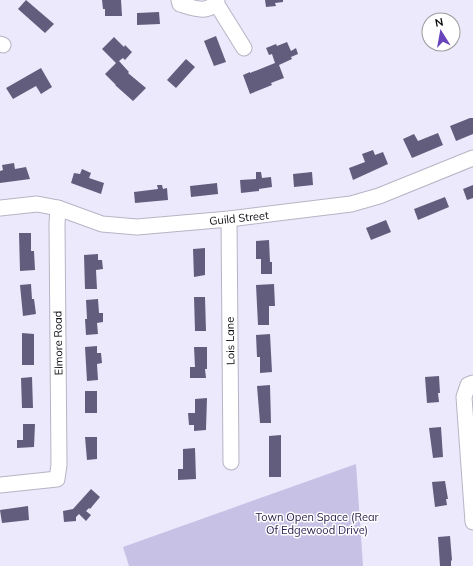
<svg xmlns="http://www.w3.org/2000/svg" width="473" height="566" font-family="Mulish,sans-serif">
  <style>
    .green { fill: #c7c1e5 }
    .building { fill: #635d7d }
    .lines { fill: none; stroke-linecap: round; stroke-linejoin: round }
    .minor-casing { stroke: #b7b4c5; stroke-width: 17 }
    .minor { stroke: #fff; stroke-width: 15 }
    .labels { text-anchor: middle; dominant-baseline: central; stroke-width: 3; stroke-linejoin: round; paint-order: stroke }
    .street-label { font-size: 11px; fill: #0c0b10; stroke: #fff }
    .park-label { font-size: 11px; fill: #2f2351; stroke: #fff }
  </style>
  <rect width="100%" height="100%" fill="#ebe9fb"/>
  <polygon class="green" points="356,464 363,566 129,566 123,547"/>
  <g class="building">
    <polygon points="26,0 54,24 45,33 18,9"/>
    <polygon points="102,0 121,0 122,16 105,16 105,9 103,9"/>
    <polygon points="265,0 283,0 283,2 275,3 276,6 266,7"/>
    <polygon points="159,12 160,24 137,25 137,13"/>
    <polygon points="216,36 226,62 214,66 204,41"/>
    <polygon points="114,37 124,47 125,45 132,52 125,60 123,58 119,61 129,72 128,73 146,88 133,101 115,85 116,85 105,74 116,63 102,49"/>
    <polygon points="287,42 291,51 296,48 298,54 291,57 292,59 279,65 284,78 271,83 272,85 250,94 243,75 250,72 250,73 275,63 272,54 269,55 266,48 276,44 277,46"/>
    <polygon points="186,59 195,67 176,88 167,80"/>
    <polygon points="41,68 52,87 41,94 36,86 13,99 6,88"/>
    <polygon points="470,118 473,118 473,134 456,141 450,126"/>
    <polygon points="438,133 443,145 412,158 403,139 414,134 418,141"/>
    <polygon points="373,150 375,155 383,152 388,164 353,180 349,168 365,162 362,154"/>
    <polygon points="14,163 15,169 26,167 30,179 0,183 0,171 3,170 2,165"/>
    <polygon points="82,169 91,173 89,178 104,183 101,194 71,183 74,173 80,174"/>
    <polygon points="256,172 261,172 262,178 271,177 272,187 259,189 259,191 241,193 240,180 256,179"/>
    <polygon points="312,172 313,185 294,187 293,174"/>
    <polygon points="217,183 218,194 191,197 190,186"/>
    <polygon points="157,185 162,185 163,189 167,188 168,200 135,203 134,192 158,189"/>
    <polygon points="473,185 473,198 467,200 463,189"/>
    <polygon points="445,197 449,207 418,220 414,209"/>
    <polygon points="386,220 391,232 371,240 366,228"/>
    <polygon points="19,233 31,233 31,251 34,251 35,270 20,271"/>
    <polygon points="269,240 270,262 272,262 272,274 261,274 261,259 256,259 256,241"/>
    <polygon points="205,248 205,275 194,277 193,249"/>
    <polygon points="98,254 98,260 102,260 103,269 96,270 97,289 85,289 84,255"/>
    <polygon points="31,284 32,299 34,299 36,314 23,316 20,285"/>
    <polygon points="274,284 275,306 269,306 269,325 258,325 256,285"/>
    <polygon points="194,297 205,297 206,331 195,331"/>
    <polygon points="98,299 99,313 103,313 103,322 97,323 98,334 86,335 85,319 87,319 86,300"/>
    <polygon points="22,333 34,334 34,365 22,365"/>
    <polygon points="270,334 272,372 260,373 260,357 257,357 256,335"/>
    <polygon points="97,346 97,353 101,353 102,363 97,364 98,380 87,381 85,347"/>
    <polygon points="194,347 207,347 207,369 205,369 206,378 190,378 190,367 195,367"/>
    <polygon points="439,376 440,393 438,393 439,402 427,403 425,377"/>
    <polygon points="32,377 33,408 22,408 21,378"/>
    <polygon points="270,385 271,423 260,423 257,386"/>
    <rect x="85" y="391" width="12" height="22"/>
    <polygon points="207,398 206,429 206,430 194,431 194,425 189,425 188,413 195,413 195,399"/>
    <polygon points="23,424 35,424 34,447 17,448 17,440 23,440"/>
    <polygon points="441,427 443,457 433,458 429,428"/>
    <polygon points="281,435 281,477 269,477 269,436"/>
    <polygon points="85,437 97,437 97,459 87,460"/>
    <polygon points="195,448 196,479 178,480 178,469 183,469 183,449"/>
    <polygon points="445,481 448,499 446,499 447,505 435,507 432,482"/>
    <polygon points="91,489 100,497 90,509 89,508 86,511 91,515 86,521 79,514 76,517 76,521 64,522 63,511 73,509"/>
    <polygon points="28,506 29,520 2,523 0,510"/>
    <polygon points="450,536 452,560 451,561 451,566 440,566 438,537"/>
  </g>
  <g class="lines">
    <g class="minor-casing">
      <g id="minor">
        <path d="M179 0 180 4C193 8 209 15 217 0"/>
        <polyline points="216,3 244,48"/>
        <polyline points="0,44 3,45"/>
        <polyline points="0,208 37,204 58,208 102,224 137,227 229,219 351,204 379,196 473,158"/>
        <polyline points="229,219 231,462"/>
        <polyline points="473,383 468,385 464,397 473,522"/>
        <polyline points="0,485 57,479 59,465 57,224 58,208"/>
      </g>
    </g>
    <use href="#minor" class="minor"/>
  </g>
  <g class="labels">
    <g class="street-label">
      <text transform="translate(239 218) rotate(-6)">Guild Street</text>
      <text transform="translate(230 341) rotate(-91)">Lois Lane</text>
      <text transform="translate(58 343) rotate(-91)">Elmore Road</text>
    </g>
    <g class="park-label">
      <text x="317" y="517">Town Open Space (Rear<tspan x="317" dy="13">Of Edgewood Drive)</tspan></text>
    </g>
  </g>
  <g transform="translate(441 32) rotate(349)"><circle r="19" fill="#ffffff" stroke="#9e9d9f"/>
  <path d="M0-3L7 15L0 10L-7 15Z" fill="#6843bc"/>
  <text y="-6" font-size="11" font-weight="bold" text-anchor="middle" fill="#0c0b10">N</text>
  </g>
</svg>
